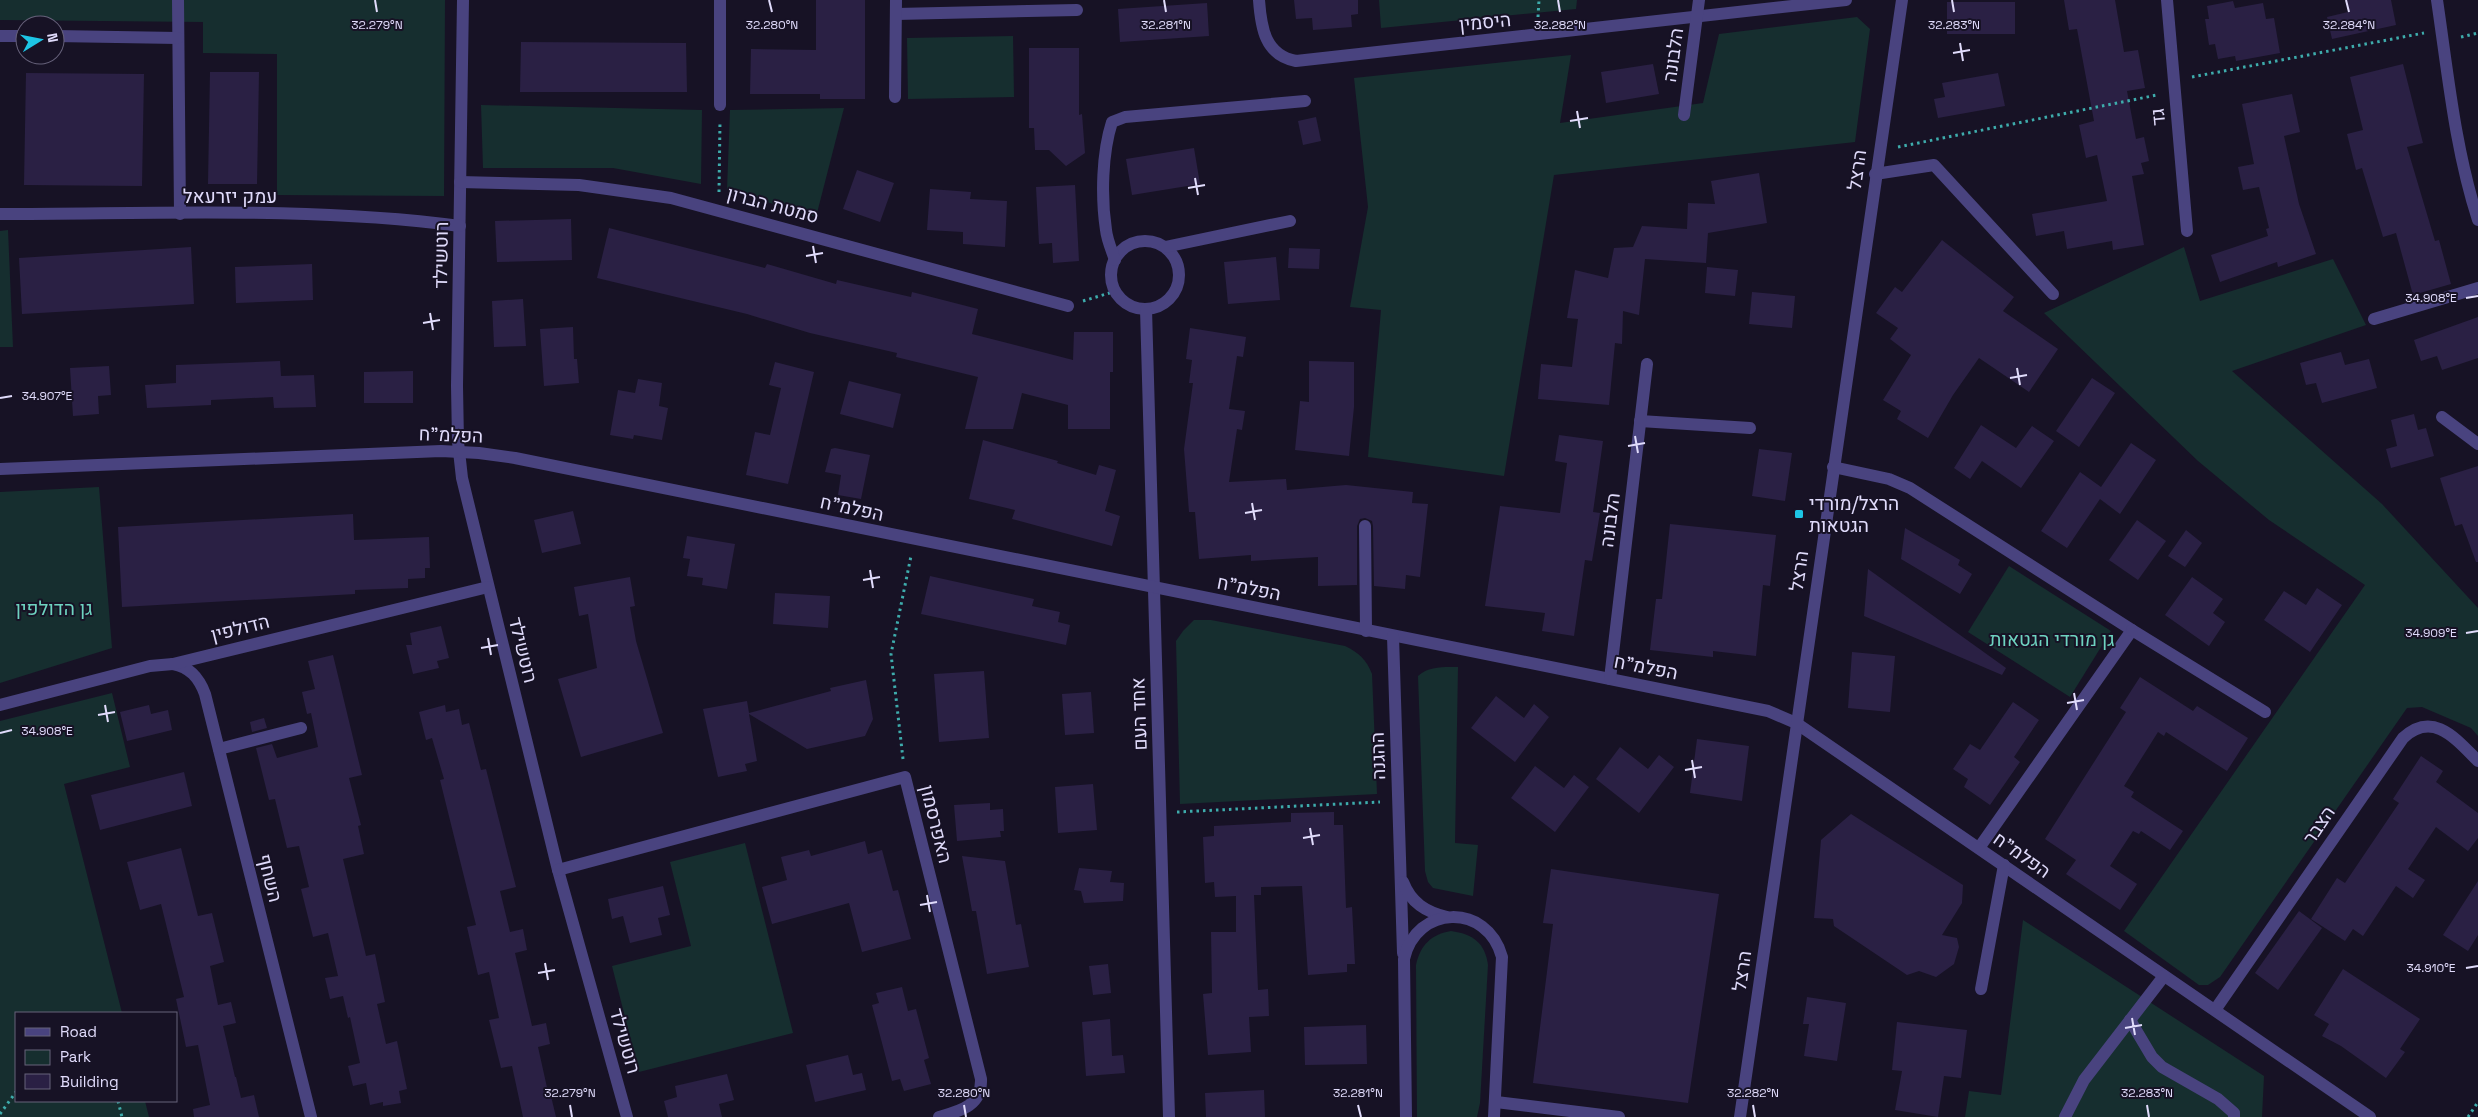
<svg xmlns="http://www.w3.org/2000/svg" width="2478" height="1117" font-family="'Space Grotesk',Heebo,sans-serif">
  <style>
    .green { fill: #162e2f }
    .building { fill: #2a2044 }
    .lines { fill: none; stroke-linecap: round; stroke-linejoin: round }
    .path { stroke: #3eacac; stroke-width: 3; stroke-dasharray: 2.5 4; stroke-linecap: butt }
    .minor { stroke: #49437f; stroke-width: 12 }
    .ticks { fill: none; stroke: #e0dbfb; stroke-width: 2 }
    .poi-dot { fill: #1dc5e5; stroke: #171225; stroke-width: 2 }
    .labels { text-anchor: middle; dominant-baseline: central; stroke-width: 4; stroke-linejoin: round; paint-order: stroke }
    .street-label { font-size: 19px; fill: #e0dbfb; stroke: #171225 }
    .poi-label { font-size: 19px; fill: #e0dbfb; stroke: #171225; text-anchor: start }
    .park-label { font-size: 19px; fill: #6ed3c0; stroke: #171225 }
    .ticks-label { font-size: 12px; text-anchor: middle; fill: #e0dbfb; stroke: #171225; stroke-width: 4; stroke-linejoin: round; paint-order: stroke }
  </style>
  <rect width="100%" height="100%" fill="#171225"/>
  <g class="green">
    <polygon points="0,0 445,0 444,196 277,195 277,54 203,53 203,22 0,20"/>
    <polygon points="1379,0 1577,0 1576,9 1381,28"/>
    <polygon points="1857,17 1870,29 1855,142 1554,175 1504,476 1368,457 1381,310 1350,307 1368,207 1354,78 1571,55 1560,123 1703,103 1719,34"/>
    <polygon points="1013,36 1014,97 908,99 907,38"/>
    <polygon points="481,105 702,110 701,184 613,168 483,168"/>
    <polygon points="844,108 816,217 727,190 730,110"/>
    <polygon points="8,230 13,347 0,347 0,231"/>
    <polygon points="2184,247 2200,301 2333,259 2366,325 2232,371 2382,504 2478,608 2478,736 2471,728 2422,707 2407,708 2220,977 2208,985 2199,985 2124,931 2365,585 2269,520 2198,461 2044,313"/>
    <polygon points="99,487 112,648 0,683 0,492"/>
    <polygon points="2009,566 2111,631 2070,697 1968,632"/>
    <path d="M1194 620H1211L1345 646C1359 653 1366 659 1372 674L1377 794 1180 804 1176 641 1183 631Z"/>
    <path d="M1458 667 1455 843 1478 845 1473 896 1433 888 1428 882 1425 871 1418 676C1429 666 1443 667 1458 667Z"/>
    <polygon points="112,693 130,767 64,784 122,1013 16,1013 16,1101 145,1101 149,1117 0,1117 0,721"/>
    <polygon points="745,843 793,1033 639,1072 612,966 691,946 670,862"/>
    <polygon points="2023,920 2264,1076 2262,1117 1965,1117 1969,1091 2001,1095"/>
    <path d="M1451 931C1473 934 1485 943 1488 965L1480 1103 1477 1117H1417L1416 965C1420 945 1432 934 1451 931Z"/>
  </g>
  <g class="building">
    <polygon points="816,0 865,0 865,99 820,99 820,94 750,94 751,49 816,50"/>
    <polygon points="1294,0 1358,0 1358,14 1351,15 1352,27 1313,30 1312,18 1296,19"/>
    <polygon points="2064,0 2115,0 2124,52 2138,50 2145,88 2127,91 2136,139 2144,137 2149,161 2141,163 2144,174 2132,176 2144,245 2113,250 2112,241 2067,249 2064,231 2036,236 2032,214 2107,201 2097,155 2086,158 2079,125 2094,121 2077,29 2069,30"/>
    <polygon points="2346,0 2391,0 2396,25 2332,39 2327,17 2348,12"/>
    <polygon points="2233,1 2235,8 2263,3 2266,19 2274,18 2280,53 2236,61 2235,56 2218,59 2215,44 2209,45 2205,19 2209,19 2207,6"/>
    <rect x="1947" y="2" width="68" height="32"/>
    <polygon points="1207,3 1209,36 1120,42 1118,9"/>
    <polygon points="521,42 686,43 687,92 520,92"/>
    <polygon points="1029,48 1079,48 1079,115 1082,114 1085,153 1066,166 1049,150 1035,150 1034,128 1029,128"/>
    <polygon points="1653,64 1659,94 1606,103 1601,72"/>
    <polygon points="2403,64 2423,143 2407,147 2435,241 2439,240 2451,284 2413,295 2396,233 2383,237 2362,168 2356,170 2347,134 2363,130 2350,77"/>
    <polygon points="210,72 259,72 257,184 208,184"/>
    <polygon points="26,73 144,74 142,186 24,185"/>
    <polygon points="1998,73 2005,106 1938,118 1934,99 1945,97 1942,83"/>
    <polygon points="2292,94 2300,132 2284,136 2299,204 2316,254 2278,267 2277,262 2220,282 2211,255 2268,236 2266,229 2269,228 2259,187 2243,190 2238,167 2254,164 2242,104"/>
    <polygon points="1316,117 1321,141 1303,145 1298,121"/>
    <polygon points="1194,148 1200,184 1132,195 1126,159"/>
    <polygon points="857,170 894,183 880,222 843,209"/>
    <polygon points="1759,173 1767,223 1708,233 1706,263 1645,259 1639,315 1623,311 1622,344 1615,343 1609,405 1538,399 1541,364 1572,367 1578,319 1567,318 1575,270 1608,278 1614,248 1633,247 1642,226 1687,229 1688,203 1715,204 1711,181"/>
    <polygon points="1075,185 1079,261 1053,263 1052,243 1039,244 1036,187"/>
    <polygon points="930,189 971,192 970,199 1007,201 1005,247 963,244 963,232 927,230"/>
    <polygon points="571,219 572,260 497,262 495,221"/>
    <polygon points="609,228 765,268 767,264 836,284 837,280 911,297 912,292 978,309 972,334 1073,360 1074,332 1113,332 1113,372 1110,372 1110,429 1068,429 1068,405 1022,393 1013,429 965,429 978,377 896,357 897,353 810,333 747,314 597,278"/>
    <polygon points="1942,240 2014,297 2003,311 2058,349 2029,392 1979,358 1953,395 1928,438 1897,419 1901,411 1883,400 1911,355 1890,339 1898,328 1876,313 1895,287 1902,292"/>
    <polygon points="191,247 194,304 22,314 19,258"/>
    <polygon points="1289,248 1320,249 1319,269 1288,268"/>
    <polygon points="1276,257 1280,300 1228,304 1224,262"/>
    <polygon points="312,264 313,300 236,303 235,267"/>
    <polygon points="1707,267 1738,270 1735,296 1705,293"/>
    <polygon points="1752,292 1795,296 1792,328 1749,324"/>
    <polygon points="523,299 526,346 494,347 492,301"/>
    <polygon points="2478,317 2478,358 2442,370 2437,356 2421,361 2414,340"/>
    <polygon points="573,327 574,359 577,359 579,383 544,386 540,329"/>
    <polygon points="1190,328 1246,337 1243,357 1237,356 1229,409 1245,411 1242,430 1237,429 1229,482 1286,479 1287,490 1346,485 1413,492 1412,503 1428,504 1420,577 1406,575 1405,589 1374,586 1373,526 1372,521 1365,518 1360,519 1357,526 1357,585 1318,586 1318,557 1251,561 1251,555 1199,559 1195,512 1189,512 1184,449 1193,383 1189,383 1192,360 1186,359"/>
    <polygon points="2341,352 2345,365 2369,359 2377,388 2322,403 2316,383 2306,385 2300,363"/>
    <polygon points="280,361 281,376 314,375 316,407 274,408 273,397 211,400 211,405 147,408 145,385 176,383 176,365"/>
    <polygon points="1309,361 1354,362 1354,407 1349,456 1295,450 1300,401 1309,402"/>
    <polygon points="775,362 814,372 788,484 746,475 755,432 770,435 781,388 769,385"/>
    <polygon points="109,366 111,395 98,396 99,414 73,416 70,368"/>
    <polygon points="413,371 413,403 364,403 364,372"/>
    <polygon points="2092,378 2115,393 2079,447 2056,431"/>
    <polygon points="638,379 662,383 659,406 668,408 662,440 634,435 633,439 610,435 618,390 635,393"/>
    <polygon points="849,381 901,394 893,428 840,414"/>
    <polygon points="2414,414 2418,430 2426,428 2434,456 2391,468 2386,449 2397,446 2391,420"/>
    <polygon points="1981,425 2016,448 2032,426 2054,441 2021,488 1982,461 1970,479 1954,468"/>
    <polygon points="1559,435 1603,441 1593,512 1600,513 1592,561 1585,560 1574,636 1542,631 1545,613 1485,606 1500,506 1560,513 1567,463 1555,461"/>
    <polygon points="983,440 1058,461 1057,463 1096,475 1099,465 1116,470 1105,511 1120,516 1112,546 1012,519 1015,510 969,499"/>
    <polygon points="2131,443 2156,460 2120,514 2100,499 2067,548 2041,531 2080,472 2101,487"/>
    <polygon points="835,448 870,455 861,499 838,495 841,475 825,472 831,449"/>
    <polygon points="1759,449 1792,453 1785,501 1752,496"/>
    <polygon points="2478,466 2478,562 2476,562 2462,524 2455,526 2440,478"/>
    <polygon points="573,511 581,544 542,553 534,520"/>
    <polygon points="353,514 354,540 429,537 430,568 425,568 425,578 408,579 408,588 355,590 355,594 122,607 118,527"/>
    <polygon points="2137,520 2166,541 2138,580 2109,560"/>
    <polygon points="1670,524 1776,535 1770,586 1763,585 1756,656 1713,651 1713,657 1650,650 1656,599 1662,599"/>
    <polygon points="1905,528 1960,560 1958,565 1972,574 1960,594 1901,559"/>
    <polygon points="2186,530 2202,543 2185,567 2168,556"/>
    <polygon points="687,536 735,544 727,589 702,585 703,578 687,576 690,559 683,558"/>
    <polygon points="1868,569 2006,668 2002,675 1864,616"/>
    <polygon points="930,576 1034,599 1032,606 1060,612 1058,622 1070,625 1066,645 921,614"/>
    <polygon points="630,577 635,606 630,607 636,641 663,733 581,757 558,679 597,668 588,614 579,616 574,587"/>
    <polygon points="2192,577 2223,599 2213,613 2225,622 2209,646 2165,615"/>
    <polygon points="2317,588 2342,605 2310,652 2264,620 2284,591 2306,605"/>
    <polygon points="775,593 830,596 828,628 773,624"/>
    <polygon points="441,626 449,658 437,661 439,668 413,674 406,645 412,645 410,633"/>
    <polygon points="1852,652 1895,656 1890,712 1848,708"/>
    <polygon points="333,655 362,775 349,778 361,825 358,826 364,854 343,859 366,956 375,954 385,1002 377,1004 386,1044 397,1041 407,1089 399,1091 401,1103 383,1106 383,1102 370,1105 366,1083 353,1086 348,1066 360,1063 350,1017 348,1018 343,996 330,999 325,978 338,976 328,933 313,937 301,889 309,887 299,846 287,848 275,799 269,800 256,748 272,744 277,758 318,747 311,713 307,714 302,692 315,689 308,661"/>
    <polygon points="984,671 989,738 939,742 934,674"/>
    <polygon points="2140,677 2193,711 2197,706 2248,738 2227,771 2166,732 2164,736 2158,732 2124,786 2134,792 2131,797 2183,831 2170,850 2141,831 2139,834 2133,831 2110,866 2137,884 2120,910 2066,874 2076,860 2045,839 2126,712 2120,708"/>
    <polygon points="866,680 873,719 865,736 807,749 749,714 757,761 745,764 747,771 718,777 703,709 747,701 749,713 831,691 830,688"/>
    <polygon points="1091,692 1094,733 1065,735 1062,694"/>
    <polygon points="1496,696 1524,718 1534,704 1549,717 1515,762 1471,728"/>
    <polygon points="2013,702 2039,720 2014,757 2020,762 1990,805 1964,787 1968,779 1953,769 1970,744 1980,750"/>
    <polygon points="149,705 151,714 168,710 172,730 127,741 120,712"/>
    <polygon points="445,705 446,712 459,709 462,725 469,723 481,770 486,769 516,887 500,891 510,932 523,929 527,950 515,953 532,1026 546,1023 550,1044 538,1047 548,1092 550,1092 556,1117 523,1117 512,1066 501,1068 489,1020 499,1018 489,972 478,975 467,927 476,925 440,780 444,779 432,738 426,740 419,712"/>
    <polygon points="264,718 267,728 252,732 250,722"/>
    <polygon points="1697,739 1749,746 1742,801 1690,793"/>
    <polygon points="1620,747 1648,769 1659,755 1674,767 1639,813 1596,779"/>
    <polygon points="2421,756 2443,771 2436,782 2478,813 2478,838 2468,851 2436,827 2408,869 2425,880 2413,898 2396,886 2363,936 2353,929 2345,941 2311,919 2337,878 2345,883 2399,803 2393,799"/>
    <polygon points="1535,766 1564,788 1574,775 1589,787 1555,832 1511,798"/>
    <polygon points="184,772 192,806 100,830 91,795"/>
    <polygon points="1093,784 1097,830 1058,833 1055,787"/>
    <polygon points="990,803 990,810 1003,809 1004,831 1000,831 1001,837 957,841 954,805"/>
    <polygon points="1334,812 1334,825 1343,825 1346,908 1352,907 1355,964 1347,964 1347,972 1308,975 1302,886 1261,887 1261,895 1254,895 1258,990 1268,989 1269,1016 1249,1017 1251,1052 1208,1055 1203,994 1212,993 1211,932 1236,932 1236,896 1215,897 1214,882 1205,883 1203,837 1214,836 1214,826 1291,822 1291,813"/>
    <polygon points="1851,814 1963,885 1962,903 1942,935 1957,938 1959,947 1954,964 1936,977 1919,971 1907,975 1834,926 1833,919 1814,918 1821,840"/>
    <polygon points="865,841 868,854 882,850 893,891 898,890 911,939 862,952 849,903 772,924 762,887 787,880 781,857 809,850 811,856"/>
    <polygon points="181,848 198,916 212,913 224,962 210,966 218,1005 231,1002 236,1023 223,1026 235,1077 236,1077 241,1098 254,1095 259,1117 194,1117 193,1109 210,1105 198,1045 186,1047 176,999 184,997 161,904 140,910 127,862"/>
    <polygon points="962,856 1005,861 1016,925 1021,924 1029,967 987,974 976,911 972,911"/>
    <polygon points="1079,868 1112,871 1110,882 1124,883 1123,901 1084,903 1081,891 1074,890"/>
    <polygon points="1551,869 1719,894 1688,1103 1533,1083 1553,924 1543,923"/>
    <polygon points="2478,881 2478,935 2468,951 2443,935"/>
    <polygon points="663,886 670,915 658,918 662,935 630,943 623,916 612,919 608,899"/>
    <polygon points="2299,911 2322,928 2278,990 2255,973"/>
    <polygon points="1108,964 1111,993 1093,995 1089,966"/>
    <polygon points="2343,969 2420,1019 2400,1049 2405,1052 2386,1078 2341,1046 2322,1036 2329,1024 2314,1015"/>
    <polygon points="902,987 908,1011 916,1009 929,1058 924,1060 931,1084 904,1091 900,1079 892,1081 872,1005 879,1003 876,993"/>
    <polygon points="1807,997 1846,1003 1837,1061 1804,1056 1809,1024 1803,1024"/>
    <polygon points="1110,1019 1112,1056 1123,1055 1125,1073 1086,1076 1082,1022"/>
    <polygon points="1897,1022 1967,1030 1961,1078 1944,1076 1938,1117 1895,1110 1902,1071 1892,1070"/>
    <polygon points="1366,1025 1367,1064 1305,1065 1304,1027"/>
    <polygon points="848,1055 853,1075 862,1073 866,1090 815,1102 806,1065"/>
    <polygon points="727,1074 734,1100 719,1104 722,1117 668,1117 664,1101 677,1097 675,1086"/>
    <polygon points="1264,1090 1265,1117 1206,1117 1205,1093"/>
  </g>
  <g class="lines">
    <g class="path">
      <polyline points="1538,17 1539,0"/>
      <polyline points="2461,37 2478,33"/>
      <polyline points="2192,77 2424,33"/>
      <polyline points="1898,147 2157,95"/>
      <polyline points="719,192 720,121"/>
      <polyline points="1083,301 1116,291"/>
      <polyline points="903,759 891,654 911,556"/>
      <polyline points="1177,812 1380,802"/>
      <polyline points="118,1101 122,1117"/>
      <polyline points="0,1114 16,1092"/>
      <polyline points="2468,1117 2478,1102"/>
    </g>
    <g class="minor">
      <polyline points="178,0 180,214"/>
      <polyline points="463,0 457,386 458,442 462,478 558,870 627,1117"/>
      <path d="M1259 0C1261 28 1265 55 1296 61L1846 0"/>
      <polyline points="2167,0 2187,231"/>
      <path d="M2437 0C2448 74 2455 149 2478 220"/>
      <polyline points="896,14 1077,10"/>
      <polyline points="0,36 25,36"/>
      <polyline points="55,36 178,38"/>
      <polyline points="895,97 896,0"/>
      <polyline points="720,105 720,0"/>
      <polyline points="1684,115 1699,0"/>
      <polyline points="1875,174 1934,165 2053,294"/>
      <polyline points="460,182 579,185 671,198 1068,306"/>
      <path d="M0 214C152 214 309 206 460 226"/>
      <circle cx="1145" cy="275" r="34"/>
      <polyline points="1165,247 1290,221"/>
      <path d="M1115 260C1112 251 1107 240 1106 230 1101 197 1102 153 1112 122L1125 117 1305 101"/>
      <polyline points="1146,309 1169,1117"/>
      <polyline points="2374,319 2478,288"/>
      <polyline points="2442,417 2478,444"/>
      <polyline points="1640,421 1750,428"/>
      <polyline points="1833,467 1889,479 1910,488 2132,630 1979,848"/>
      <polyline points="0,469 441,451 479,453 515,458 1768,711 1796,723 2370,1117"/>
      <polyline points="1365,526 1366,631"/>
      <polyline points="2132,630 2265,712"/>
      <polyline points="1393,636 1403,953"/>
      <path d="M173 664C190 667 199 678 205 694L311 1117"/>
      <polyline points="1610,679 1647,364"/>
      <polyline points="0,705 150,666 173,664 488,587"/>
      <polyline points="219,749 301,728"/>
      <path d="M558 870 905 777 981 1079C982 1106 960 1111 939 1117"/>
      <path d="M1403 882C1411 903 1426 912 1447 917"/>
      <polyline points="1981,989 2004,865"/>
      <path d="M2215 1010 2403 738C2433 710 2456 739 2478 761"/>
      <polyline points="2130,1020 2152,1057 2162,1067 2218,1099 2234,1113 2234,1117"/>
      <polyline points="1496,1102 1619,1117"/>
      <path d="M1406 1117 1404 959C1416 905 1487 902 1502 957L1494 1117"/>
      <polyline points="1740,1117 1902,0"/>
      <polyline points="2065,1117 2084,1080 2164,976"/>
    </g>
  </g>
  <path class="ticks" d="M375 0 377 12M769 0 772 12M1164 0 1166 12M1558 0 1560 12M1952 0 1954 12M2346 0 2349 12M1960 43 1963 61M1953 53 1970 50M1577 111 1580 128M1570 121 1588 118M1195 178 1198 195M1188 188 1205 185M813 246 816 263M806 256 823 253M2466 298 2478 296M430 313 433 330M423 323 440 320M2017 368 2020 385M2010 378 2027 375M0 398 12 396M1635 436 1638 453M1628 446 1645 443M1252 503 1255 520M1245 513 1262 510M870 570 873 588M863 580 880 577M2466 633 2478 631M488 638 491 655M481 648 498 645M2074 693 2077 710M2067 703 2084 700M105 705 108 722M98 715 115 712M0 733 12 730M1692 760 1695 778M1685 770 1702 767M1310 828 1313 845M1303 838 1320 835M927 895 930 912M920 905 937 902M545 963 548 980M2466 968 2478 966M538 973 555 970M2132 1018 2135 1035M2125 1028 2142 1025M570 1105 572 1117M964 1105 966 1117M1358 1105 1361 1117M1753 1105 1755 1117M2147 1105 2149 1117"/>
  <rect class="poi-dot" x="1794" y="509" width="10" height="10" rx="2.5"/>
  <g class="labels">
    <g class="street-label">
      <text transform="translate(1485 22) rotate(-6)">היסמין</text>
      <text transform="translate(1673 55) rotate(-82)">הלבונה</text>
      <text transform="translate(2158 117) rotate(-95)">גד</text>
      <text transform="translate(1857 170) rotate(-82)">הרצל</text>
      <text x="230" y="196">עמק יזרעאל</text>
      <text transform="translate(773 205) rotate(15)">סמטת הברון</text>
      <text transform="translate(441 255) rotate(-89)">רוטשילד</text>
      <text transform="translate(451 435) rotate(2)">הפלמ"ח</text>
      <text transform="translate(852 508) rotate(12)">הפלמ"ח</text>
      <text transform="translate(1610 520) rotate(-83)">הלבונה</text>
      <text transform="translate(1799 571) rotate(-82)">הרצל</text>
      <text transform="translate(1249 588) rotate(11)">הפלמ"ח</text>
      <text transform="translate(240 628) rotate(-14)">הדולפין</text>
      <text transform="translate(523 650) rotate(76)">רוטשילד</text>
      <text transform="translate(1646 667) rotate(11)">הפלמ"ח</text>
      <text transform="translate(1139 714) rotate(-92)">אחד העם</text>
      <text transform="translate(1378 756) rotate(-92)">ההגנה</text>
      <text transform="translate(936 824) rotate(76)">האפרסמון</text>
      <text transform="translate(2319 825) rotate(-56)">הצבר</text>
      <text transform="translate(2022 855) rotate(35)">הפלמ"ח</text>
      <text transform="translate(270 878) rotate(76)">השחף</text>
      <text transform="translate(1742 971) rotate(-82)">הרצל</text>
      <text transform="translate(625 1041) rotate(74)">רוטשילד</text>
    </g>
    <g class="poi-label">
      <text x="1809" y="503">הרצל/מורדי<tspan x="1809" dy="22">הגטאות</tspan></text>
    </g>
    <g class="park-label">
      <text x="54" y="608">גן הדולפין</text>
      <text x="2052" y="639">גן מורדי הגטאות</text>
    </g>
  </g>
  <g class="ticks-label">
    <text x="2349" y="29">32.284°N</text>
    <text x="377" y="29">32.279°N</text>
    <text x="772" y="29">32.280°N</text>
    <text x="1166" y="29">32.281°N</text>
    <text x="1560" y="29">32.282°N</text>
    <text x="1954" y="29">32.283°N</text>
    <text x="2431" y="302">34.908°E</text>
    <text x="47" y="400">34.907°E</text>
    <text x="2431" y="637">34.909°E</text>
    <text x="47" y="735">34.908°E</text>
    <text x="2431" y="972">34.910°E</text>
    <text x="570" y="1097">32.279°N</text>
    <text x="964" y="1097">32.280°N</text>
    <text x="1358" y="1097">32.281°N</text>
    <text x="1753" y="1097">32.282°N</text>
    <text x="2147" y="1097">32.283°N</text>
  </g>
  <rect x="15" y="1012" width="162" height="90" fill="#171225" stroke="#67627b"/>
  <rect x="25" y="1028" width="25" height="8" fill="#49437f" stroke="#67627b"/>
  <text x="60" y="1037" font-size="15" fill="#e0dbfb">Road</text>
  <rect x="25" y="1050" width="25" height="15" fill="#162e2f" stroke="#67627b"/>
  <text x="60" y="1062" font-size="15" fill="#e0dbfb">Park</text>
  <rect x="25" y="1074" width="25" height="15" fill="#2a2044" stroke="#67627b"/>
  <text x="60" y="1087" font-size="15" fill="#e0dbfb">Building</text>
  <g transform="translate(40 40) rotate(80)"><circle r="24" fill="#171225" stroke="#67627b"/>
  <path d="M0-4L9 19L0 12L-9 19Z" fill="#1dc5e5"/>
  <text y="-8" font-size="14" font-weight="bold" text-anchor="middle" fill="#e0dbfb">N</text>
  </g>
</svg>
